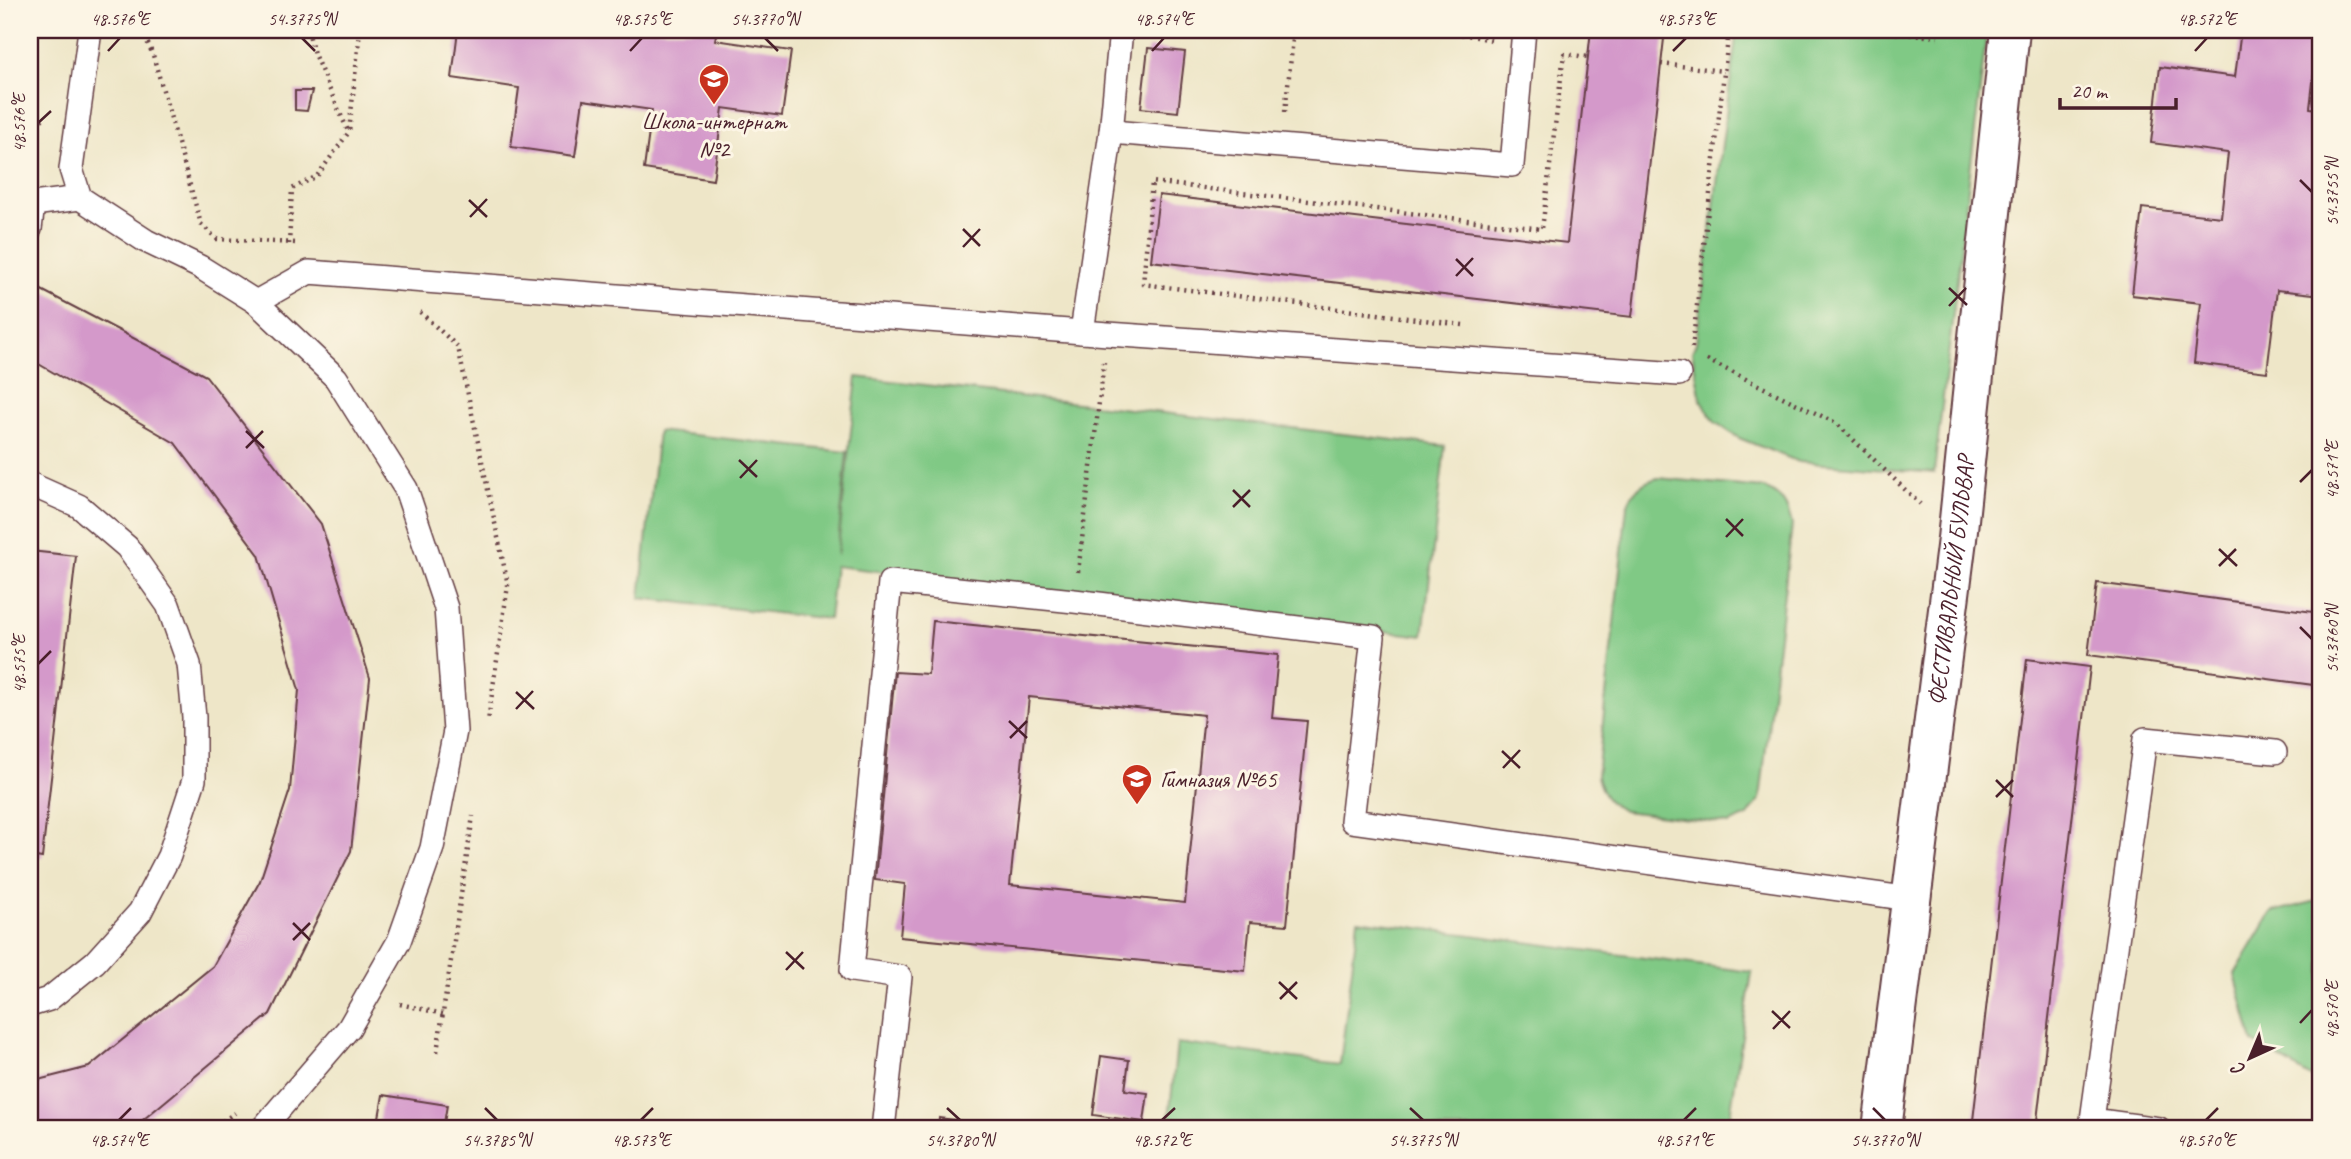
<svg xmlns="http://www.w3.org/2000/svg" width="2351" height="1159" font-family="Caveat,sans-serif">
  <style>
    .green { fill: #80c985; stroke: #657458; stroke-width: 2 }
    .building { fill: #d499ca; fill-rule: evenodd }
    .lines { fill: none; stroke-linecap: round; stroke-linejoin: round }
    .lane-casing { stroke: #633d43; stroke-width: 26 }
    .street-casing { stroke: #633d43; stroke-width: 42 }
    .path { stroke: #633d43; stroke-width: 4.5; stroke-dasharray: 2 5; stroke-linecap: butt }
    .lane { stroke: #fff; stroke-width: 23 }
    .street { stroke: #fff; stroke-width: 38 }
    .ticks { fill: none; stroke: #4a1f2b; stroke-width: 2.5 }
    .labels { text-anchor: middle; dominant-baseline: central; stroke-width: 6; stroke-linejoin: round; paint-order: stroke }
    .poi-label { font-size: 24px; fill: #4a1f2b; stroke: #fcf5e5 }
    .street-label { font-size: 24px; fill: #4a1f2b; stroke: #fcf5e5 }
    .neatline { fill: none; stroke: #4a1f2b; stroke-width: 2.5 }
    .ticks-label { font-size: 18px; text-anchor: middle; fill: #4a1f2b }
  </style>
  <rect width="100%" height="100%" fill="#fcf5e5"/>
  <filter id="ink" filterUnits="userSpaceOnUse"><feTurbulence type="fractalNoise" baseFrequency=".0143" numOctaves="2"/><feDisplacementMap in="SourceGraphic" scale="14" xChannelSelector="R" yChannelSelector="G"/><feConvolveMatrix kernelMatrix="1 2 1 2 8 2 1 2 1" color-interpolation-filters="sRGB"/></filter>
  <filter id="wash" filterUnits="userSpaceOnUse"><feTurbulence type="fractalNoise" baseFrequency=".00686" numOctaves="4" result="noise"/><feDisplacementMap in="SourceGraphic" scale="28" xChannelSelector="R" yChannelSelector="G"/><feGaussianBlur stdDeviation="1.57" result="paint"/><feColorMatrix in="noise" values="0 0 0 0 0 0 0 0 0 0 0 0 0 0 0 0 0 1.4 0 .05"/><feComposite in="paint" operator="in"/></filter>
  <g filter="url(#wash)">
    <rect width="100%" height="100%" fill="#eee6c8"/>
    <g class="green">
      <polygon points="1737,30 1987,30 1934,473 1799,462 1739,438 1715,422 1701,400 1692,352 1696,343"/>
      <polygon points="857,377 1445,446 1423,636 835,566 829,619 640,598 658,431 847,452 837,556"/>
      <path d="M1658 478 1763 488C1781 494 1788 506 1792 525L1760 799 1748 816 1729 824 1624 811C1608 804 1601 793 1597 776L1627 506C1633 490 1642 482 1658 478Z"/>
      <polygon points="2321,900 2321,1077 2314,1079 2253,1042 2235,974 2272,912"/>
      <polygon points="1358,920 1752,972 1728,1129 1168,1129 1177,1043 1340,1064"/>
    </g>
    <g id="blocks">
      <g class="building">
        <polygon points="458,30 717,30 715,40 791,51 782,116 723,108 713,180 644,169 652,110 583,100 575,156 511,147 519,88 452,78"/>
        <polygon points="1591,30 1665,30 1632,317 1151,261 1159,195 1567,243"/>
        <polygon points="2241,30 2319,30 2310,108 2321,110 2321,295 2277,290 2267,372 2194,363 2201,303 2132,295 2142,208 2221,217 2228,153 2151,143 2160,67 2235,77"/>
        <polygon points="1148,48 1185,52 1178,112 1141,108"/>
        <polygon points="295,91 312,91 307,111 295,110"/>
        <polygon points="30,284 206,376 321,524 370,678 351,851 270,1014 132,1129 30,1129 30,1082 89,1067 213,966 260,881 290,790 299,690 259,555 175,443 30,359"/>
        <polygon points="30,551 76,556 42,858 30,856"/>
        <polygon points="2097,583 2321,613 2321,686 2088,655"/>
        <path d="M933 621 1278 655 1272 718 1307 721 1287 925 1250 922 1245 971 900 937 905 884 875 880 895 672 928 674ZM1029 697 1204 715 1185 903 1010 885Z"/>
        <polygon points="2027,659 2090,667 2036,1129 1972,1129"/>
        <polygon points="1101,1056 1129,1060 1125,1090 1148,1093 1144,1122 1093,1115"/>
        <polygon points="383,1095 447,1105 443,1129 377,1129"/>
        <polygon points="939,1118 1014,1128 1014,1129 938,1129"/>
      </g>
    </g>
  </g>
  <g filter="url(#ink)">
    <use href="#blocks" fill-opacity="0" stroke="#633d43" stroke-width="2"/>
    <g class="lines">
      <g class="lane-casing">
        <g id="lane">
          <polyline points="90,30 71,169 80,198 146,241 200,267 256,302 309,272 1108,334 1679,374"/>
          <polyline points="1111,132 1512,165 1524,30"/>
          <polyline points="30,229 33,204 80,198"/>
          <polyline points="256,302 336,378 406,489 446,608 455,731 432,848 399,941 349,1028 262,1129"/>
          <polyline points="1082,332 1111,132 1121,30"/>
          <polyline points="30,484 79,506 127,547 168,605 189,664 194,717 194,780 169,856 140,912 95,962 49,999 30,1005"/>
          <polyline points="883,1129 900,977 852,970 890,582 1074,601 1373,637 1352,821 1911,899"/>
          <polyline points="2159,1129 2092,1120 2145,739 2275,752"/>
        </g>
      </g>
      <g class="street-casing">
        <g id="street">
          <path id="s1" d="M1882 1129 1957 539 2010 30"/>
        </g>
      </g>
      <g class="path">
        <polyline points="142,30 153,55 201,224 217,239 296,243"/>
        <polyline points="308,30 314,54 348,131"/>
        <polyline points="1441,30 1492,40"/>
        <polyline points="1861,30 1938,37"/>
        <polyline points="1661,64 1724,71"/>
        <polyline points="1285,112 1294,30"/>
        <polyline points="30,128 47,116"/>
        <polyline points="289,244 292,189 317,176 349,132 360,30"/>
        <polyline points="420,312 458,347 508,585 488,721"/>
        <polyline points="1463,325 1143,284 1152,182 1542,229 1564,54 1588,57"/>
        <polyline points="1692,348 1729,30"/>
        <polyline points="1707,360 1836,423 1920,504"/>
        <polyline points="1078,572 1104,362"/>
        <polyline points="400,1004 443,1014"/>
        <polyline points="437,1052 473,816"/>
        <polyline points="211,1129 235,1113"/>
      </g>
      <use href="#lane" class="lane"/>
      <use href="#street" class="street"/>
    </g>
  </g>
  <path class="ticks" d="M302 38 315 51M765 38 778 51M108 51 120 38M630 51 642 38M1152 51 1164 38M1673 51 1686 38M2195 51 2207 38M38 123 51 111M2300 180 2312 192M469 200 487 217M470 217 487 199M963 229 980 246M963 247 980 229M1456 259 1473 276M1456 276 1473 258M1949 288 1967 305M1949 306 1966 288M246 431 264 448M246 448 263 431M739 460 757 477M740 478 757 460M2300 482 2312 470M1233 490 1250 507M1233 507 1250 490M1726 519 1743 536M1726 537 1743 519M2219 549 2237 566M2219 566 2236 549M2300 627 2312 639M38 664 51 651M516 692 534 709M516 709 533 691M1009 721 1027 738M1010 738 1027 721M1502 751 1520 768M1503 768 1520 750M1996 780 2013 797M1996 797 2013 780M293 923 310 940M293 940 310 923M786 952 804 969M786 970 803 952M1279 982 1297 999M1280 999 1297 982M1772 1011 1790 1028M2300 1023 2312 1010M1773 1029 1790 1011M485 1108 497 1120M947 1108 960 1120M1410 1108 1423 1120M1873 1108 1885 1120M119 1120 131 1108M641 1120 653 1108M1162 1120 1175 1108M1684 1120 1696 1108M2206 1120 2218 1108"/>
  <defs>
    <g id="school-pin" transform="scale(1.575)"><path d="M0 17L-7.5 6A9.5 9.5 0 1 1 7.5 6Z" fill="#c8321e" stroke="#fcf5e5"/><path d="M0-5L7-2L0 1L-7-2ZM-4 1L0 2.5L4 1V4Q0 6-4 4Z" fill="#fff"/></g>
  </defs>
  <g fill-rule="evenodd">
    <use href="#school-pin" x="714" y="79"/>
    <use href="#school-pin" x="1137" y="779"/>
  </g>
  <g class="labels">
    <g class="poi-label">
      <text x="714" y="121">Школа-интернат<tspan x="714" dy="28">№2</tspan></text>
      <text x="1160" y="779" text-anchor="start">Гимназия №65</text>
    </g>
    <g class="street-label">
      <text stroke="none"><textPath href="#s1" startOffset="553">ФЕСТИВАЛЬНЫЙ БУЛЬВАР</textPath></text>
    </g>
  </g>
  <rect width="2351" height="1159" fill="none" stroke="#fcf5e5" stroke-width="77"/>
  <g transform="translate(2250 1058) rotate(224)" stroke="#fcf5e5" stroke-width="5" paint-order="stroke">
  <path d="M0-5L12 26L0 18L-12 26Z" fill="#4a1f2b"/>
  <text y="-10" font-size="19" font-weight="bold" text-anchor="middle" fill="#4a1f2b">С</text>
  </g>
  <path d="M2060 98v10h116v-10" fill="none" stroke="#4a1f2b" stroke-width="3.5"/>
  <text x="2071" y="98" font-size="21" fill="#4a1f2b" stroke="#fcf5e5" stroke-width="5" paint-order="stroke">20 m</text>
  <rect x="38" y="38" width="2274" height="1082" class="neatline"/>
  <g class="ticks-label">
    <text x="120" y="25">48.576°E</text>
    <text x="302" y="25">54.3775°N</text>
    <text x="642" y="25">48.575°E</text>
    <text x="765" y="25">54.3770°N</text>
    <text x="1164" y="25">48.574°E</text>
    <text x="1686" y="25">48.573°E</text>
    <text x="2207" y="25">48.572°E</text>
    <text transform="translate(19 123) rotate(-90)" y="6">48.576°E</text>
    <text transform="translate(2332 192) rotate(-90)" y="6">54.3755°N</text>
    <text transform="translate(2332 470) rotate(-90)" y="6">48.571°E</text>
    <text transform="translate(2332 639) rotate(-90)" y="6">54.3760°N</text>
    <text transform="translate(19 664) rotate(-90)" y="6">48.575°E</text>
    <text transform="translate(2332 1010) rotate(-90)" y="6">48.570°E</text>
    <text x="119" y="1146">48.574°E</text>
    <text x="497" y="1146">54.3785°N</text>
    <text x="641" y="1146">48.573°E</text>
    <text x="960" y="1146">54.3780°N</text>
    <text x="1162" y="1146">48.572°E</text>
    <text x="1423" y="1146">54.3775°N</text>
    <text x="1684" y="1146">48.571°E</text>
    <text x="1885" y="1146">54.3770°N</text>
    <text x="2206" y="1146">48.570°E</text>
  </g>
</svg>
